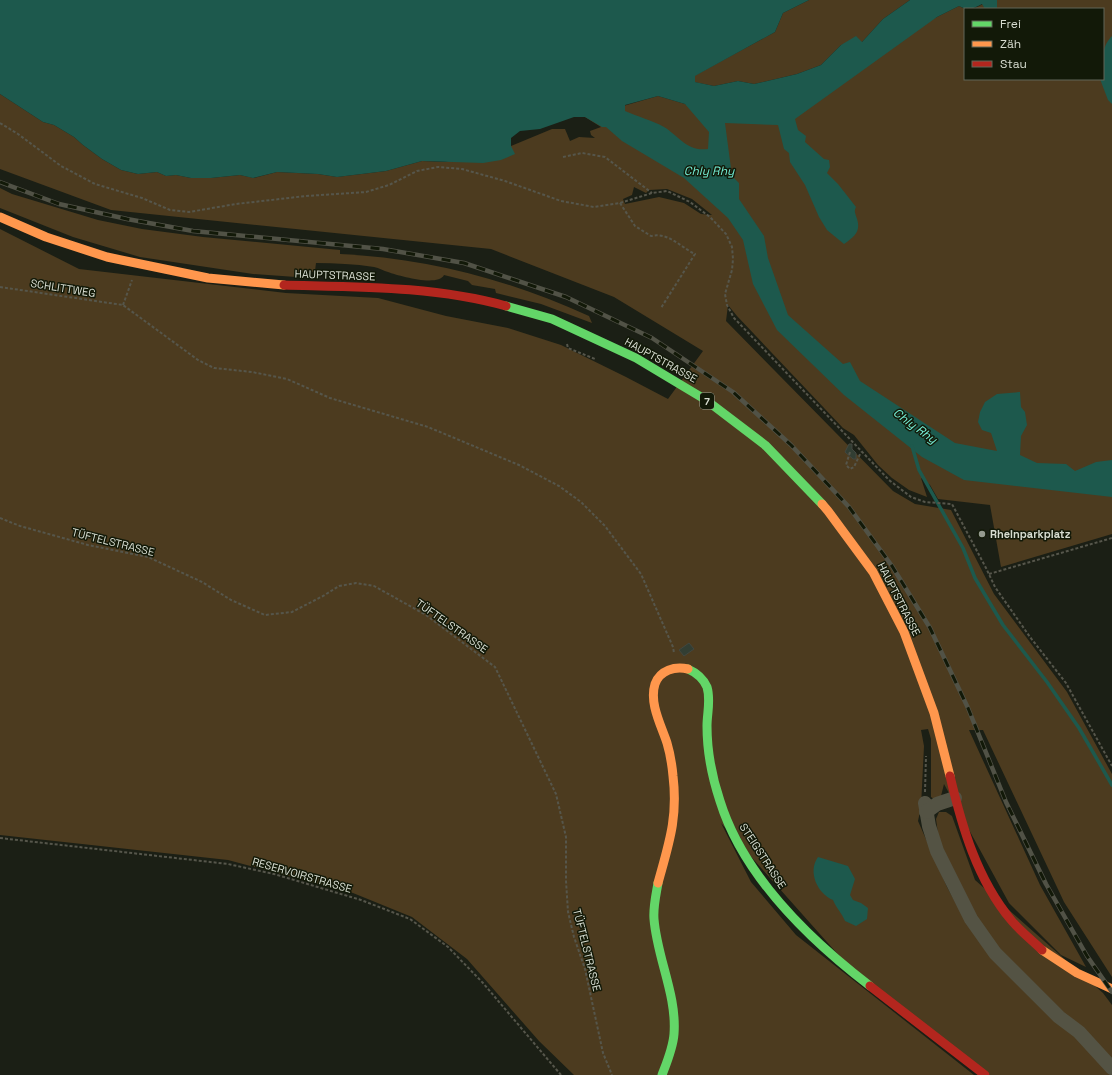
<svg xmlns="http://www.w3.org/2000/svg" width="1112" height="1075" font-family="'Space Grotesk',sans-serif">
  <style>
    .green { fill: #4c3b1f; fill-rule: evenodd }
    .water { fill: #1d594d; fill-rule: evenodd }
    .lines { fill: none; stroke-linecap: round; stroke-linejoin: round }
    .stream { stroke: #1d594d; stroke-width: 3.5 }
    .building { fill: #323e33; stroke: #424740 }
    .path { stroke: #56564b; stroke-width: 2; stroke-dasharray: 3 2; stroke-linecap: butt }
    .street { stroke: #545344; stroke-width: 14 }
    .fast { stroke: #63d668; stroke-width: 9 }
    .slow { stroke: #ff974d; stroke-width: 9 }
    .jam { stroke: #b3261e; stroke-width: 9 }
    .rail-casing { stroke: #515246; stroke-width: 4.5 }
    .rail { stroke: #121908; stroke-width: 3; stroke-dasharray: 9; stroke-linecap: butt }
    .poi-dot { fill: #959a8f; stroke: #121908; stroke-width: 1.5 }
    .labels { text-anchor: middle; dominant-baseline: central; stroke-width: 3; stroke-linejoin: round; paint-order: stroke }
    .shield { fill: #121908; stroke: #9ca294; stroke-width: 1 }
    .shield-label { font-size: 10px; font-weight: bold; fill: #d7dcd0 }
    .street-label { font-size: 11px; fill: #d7dcd0; stroke: #121908 }
    .poi-label { font-size: 11px; font-weight: bold; fill: #d7dcd0; stroke: #121908; text-anchor: start }
    .water-label { font-size: 12px; font-style: italic; fill: #74edd5; stroke: #121908 }
  </style>
  <rect width="100%" height="100%" fill="#1b1f15"/>
  <g class="green">
    <polygon points="809,0 910,0 883,19 862,42 841,45 821,65 797,74 754,84 738,81 714,86 694,82 694,76 775,32 783,13"/>
    <path d="M991 0H1112V534L1001 567 990 505 938 499 930 485 921 478 927 497 909 490 892 478 878 465 854 435 843 428 737 316 728 305 726 321 893 491 915 504 951 510 994 594 1067 692 1112 774V977L1064 902 983 730H969L1040 885 1086 967 1061 955 1009 903 944 784 941 796 934 799 931 797V739L928 729 921 730 924 746 921 807 918 821 947 887 966 922 1112 1075H990L851 969 721 823 751 882 796 935 974 1075H574L539 1041 467 959 412 917 353 893 228 860 0 835V229L79 269 286 293 378 298 446 316 508 328 561 345 626 377 668 399 703 351 614 297 491 249 111 210 0 169V94L43 122 54 125 74 137 83 145 102 159 121 170 138 174 157 172 166 176 176 175 191 178H211L240 175 254 178 277 172 318 174 337 177 386 171 422 161 445 162 511 146 552 129H565L570 141 579 137 595 138 591 135 590 131 601 127 585 117 658 96 685 104 725 123 959 6 965 9V79H1103V9H973ZM634 187 646 193 649 190 667 189 692 199 712 215 701 214 684 203 659 197 625 204 623 199 632 195Z"/>
    <path d="M0 188 12 194 98 220 142 229 203 237 340 250V254C427 258 510 280 589 316L592 323 541 304 496 293 495 289 472 285 468 281 444 275C438 287 399 276 388 272 384 271 379 268 374 267 354 264 336 263 316 263L315 271 296 277 253 274 140 257 73 237 0 208Z"/>
    <polygon points="939,812 946,812 952,816 975,880 1103,993 1112,1005 1112,1060 999,951 975,917 940,848 936,819"/>
  </g>
  <g class="water">
    <path d="M0 0H809L783 13 775 32 695 76V82L714 86 738 81 754 84 797 74 821 65 841 45 856 36 862 42 883 19 910 0H997V9H985L982 4C973 9 968 11 959 6L937 17 795 119 798 130 806 136 805 142 824 159 829 160 830 167 827 173 838 184 856 207C854 211 855 212 856 216 862 231 855 236 844 244L827 230 819 217 805 185 790 162 789 153 784 149 778 125 725 123 732 176 739 183V199L764 236 768 258 788 315 843 364 850 362 860 381 955 443 997 451 991 433 982 430 978 422 980 412 985 402 997 394 1020 392 1021 407 1025 412 1027 425 1021 436 1020 455 1037 463 1066 464 1075 471 1096 462 1112 460V497L964 480 922 457 844 395 777 330 753 284 743 240 728 218 684 178 622 141 606 127H602L585 117H574L540 129 520 131 511 138V146L515 154 501 160 483 163 422 161 386 171 337 177 318 174 277 172 253 178 240 175 211 178H191L176 175 166 176 157 172 138 174 121 170 102 159 83 145 74 137 54 125 43 122 0 94ZM658 96 685 104 709 132 708 149C687 152 679 136 664 127 652 120 638 117 625 111V105Z"/>
    <path d="M1112 36V104L1108 100 1100 79H1103C1103 63 1100 48 1112 36Z"/>
    <path d="M818 857 848 866 855 879 850 895 853 900 861 903 868 908 867 919 856 926 845 921C842 913 836 908 833 900 818 894 807 872 818 857Z"/>
  </g>
  <g class="lines">
    <polyline class="stream" points="912,446 919,470 963,548 975,578 1003,625 1047,682 1079,728 1112,785"/>
  </g>
  <g class="building">
    <polygon points="849,444 852,444 852,449 856,453 856,459 853,459 845,452"/>
    <polygon points="689,643 694,649 684,656 679,650"/>
  </g>
  <g class="lines">
    <g class="path">
      <polyline points="0,123 18,134 61,166 95,184 142,198 170,210 189,212 236,204 306,196 366,192 389,185 417,171 438,167 462,169 505,181 561,201 594,207 620,203 652,193 667,191 690,202 710,217 726,234 732,247 733,259 732,270 725,294 727,305 734,318 889,480 911,497 925,502 952,504 986,568 995,587 1030,637 1066,683 1112,766"/>
      <polyline points="563,157 582,153 605,157 652,193"/>
      <path d="M620 203 635 226 651 236C669 232 680 247 695 254L661 308"/>
      <polyline points="0,287 123,305 198,360 214,368 252,372 287,379 330,398 428,427 519,465 559,486 581,502 605,526 641,574 673,647 674,653"/>
      <polyline points="123,305 132,280"/>
      <polyline points="567,344 568,348 595,359"/>
      <polyline points="850,452 846,465 850,469 854,467 861,452"/>
      <polyline points="0,518 20,526 88,545 148,557 202,582 231,600 265,615 292,612 323,596 339,586 356,583 374,586 426,615 495,667 556,794 566,837 566,881 568,912 574,937 585,969 603,1053 612,1075"/>
      <polyline points="989,574 1112,538"/>
      <polyline points="925,792 926,756"/>
      <polyline points="0,838 228,864 274,874 361,900 410,919 448,947 483,983 561,1075"/>
    </g>
    <g class="street">
      <polyline points="925,803 929,826 937,851 971,919 995,953 1059,1017 1079,1032 1112,1068"/>
      <polyline points="926,812 937,804 955,798"/>
    </g>
    <g class="fast">
      <polyline points="506,306 552,319 636,358 706,400 765,445 822,504"/>
      <path d="M688 669C697 673 703 678 707 687 711 700 707 713 707 726 707 751 712 777 720 801 743 875 810 940 870 986"/>
      <path d="M658 883C656 895 653 907 654 919 657 958 677 995 674 1034 673 1048 667 1062 662 1075"/>
    </g>
    <g class="slow">
      <polyline points="0,217 46,237 107,257 208,278 284,285"/>
      <polyline points="822,504 828,511 873,572 904,632 934,713 950,776"/>
      <path d="M658 883C669 843 678 818 673 776 672 765 670 753 667 743 661 725 649 703 655 684 660 670 675 666 688 669"/>
      <polyline points="1042,950 1077,973 1112,989"/>
    </g>
    <g class="jam">
      <path d="M284 285C358 287 434 286 506 306"/>
      <path d="M950 776C962 827 977 879 1011 920 1020 931 1032 940 1042 950"/>
      <polyline points="870,986 985,1075"/>
    </g>
    <g class="rail-casing">
      <polyline id="rail" points="0,182 59,204 127,219 193,231 383,249 464,263 566,297 652,338 733,392 791,445 849,507 892,566 930,628 968,708 1006,802 1046,884 1087,956 1112,992"/>
    </g>
    <use href="#rail" class="rail"/>
  </g>
  <circle class="poi-dot" cx="982" cy="534" r="4"/>
  <g class="labels">
    <rect class="shield" x="700" y="393" width="14" height="16" rx="3"/>
    <g class="shield-label">
      <text x="707" y="401">7</text>
    </g>
    <g class="street-label">
      <text transform="translate(335 275) rotate(2)">HAUPTSTRASSE</text>
      <text transform="translate(63 288) rotate(9)">SCHLITTWEG</text>
      <text transform="translate(661 360) rotate(29)">HAUPTSTRASSE</text>
      <text transform="translate(113 542) rotate(14)">TÜFTELSTRASSE</text>
      <text transform="translate(899 599) rotate(63)">HAUPTSTRASSE</text>
      <text transform="translate(452 626) rotate(35)">TÜFTELSTRASSE</text>
      <text transform="translate(763 856) rotate(57)">STEIGSTRASSE</text>
      <text transform="translate(302 875) rotate(16)">RESERVOIRSTRASSE</text>
      <text transform="translate(587 950) rotate(76)">TÜFTELSTRASSE</text>
    </g>
    <g class="poi-label">
      <text x="990" y="534">Rheinparkplatz</text>
    </g>
    <g class="water-label">
      <text x="709" y="171">Chly Rhy</text>
      <text transform="translate(915 426) rotate(36)">Chly Rhy</text>
    </g>
  </g>
  <rect x="964" y="8" width="140" height="72" fill="#121908" stroke="#616758"/>
  <rect x="972" y="21" width="20" height="6" fill="#63d668" stroke="#616758"/>
  <text x="1000" y="28" font-size="12" fill="#d7dcd0">Frei</text>
  <rect x="972" y="41" width="20" height="6" fill="#ff974d" stroke="#616758"/>
  <text x="1000" y="48" font-size="12" fill="#d7dcd0">Zäh</text>
  <rect x="972" y="61" width="20" height="6" fill="#b3261e" stroke="#616758"/>
  <text x="1000" y="68" font-size="12" fill="#d7dcd0">Stau</text>
</svg>
